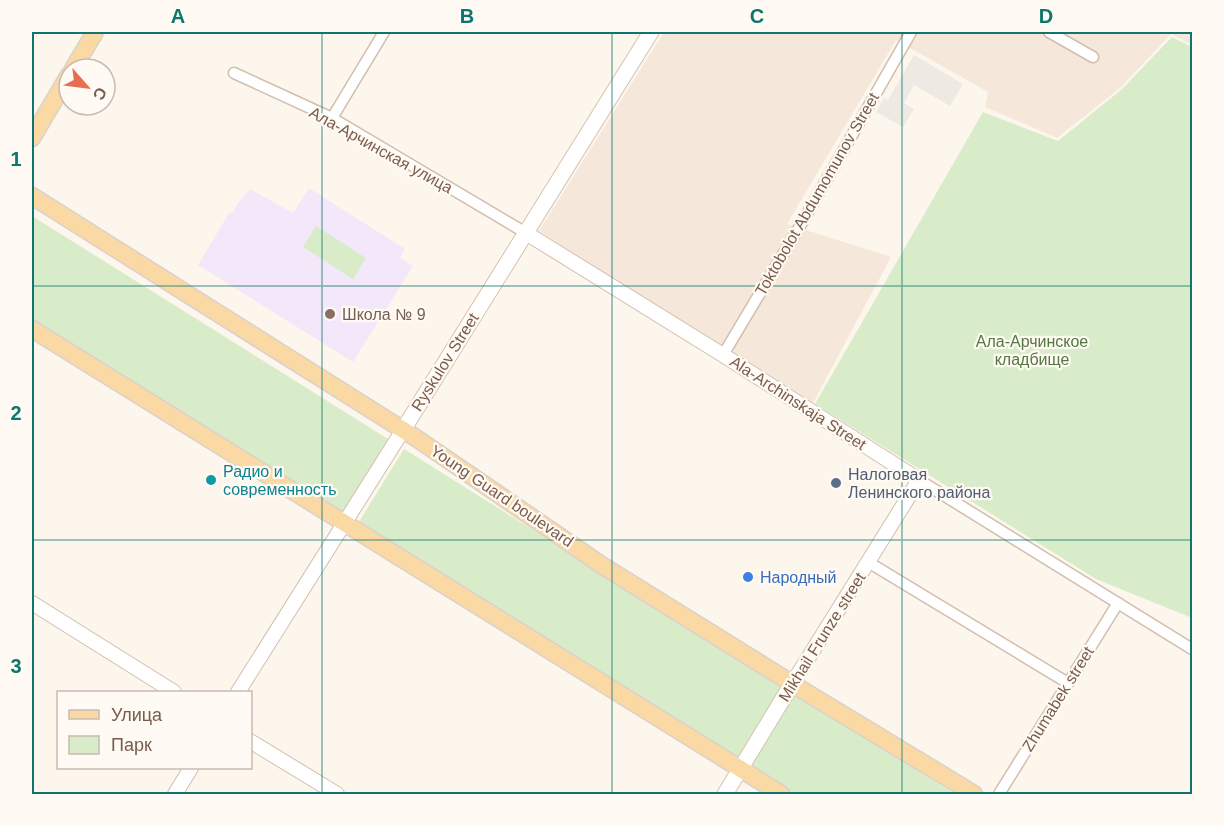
<svg xmlns="http://www.w3.org/2000/svg" width="1224" height="826" font-family="Arial,sans-serif">
  <style>
    .residential { fill: #f5e8da }
    .industrial { fill: #efe9e4 }
    .education { fill: #f3e8fa }
    .green { fill: #d8ecc9 }
    .lines { fill: none; stroke-linecap: round; stroke-linejoin: round }
    .minor-casing { stroke: #d1beb0; stroke-width: 13 }
    .tertiary-casing { stroke: #d1beb0; stroke-width: 16 }
    .secondary-casing { stroke: #d6c0b0; stroke-width: 17 }
    .primary-casing { stroke: #dad1cd; stroke-width: 19 }
    .minor { stroke: #fff; stroke-width: 10 }
    .tertiary { stroke: #fff; stroke-width: 14 }
    .secondary { stroke: #fff; stroke-width: 15 }
    .primary { stroke: #fbd9a5; stroke-width: 16 }
    .grid { fill: none; stroke: #0f766e; stroke-width: 1.5; stroke-opacity: 0.55 }
    .education-dot { fill: #8d6e63; stroke: #fffaf3; stroke-width: 2 }
    .culture-dot { fill: #0f9aa8; stroke: #fffaf3; stroke-width: 2 }
    .service-dot { fill: #5c6f8a; stroke: #fffaf3; stroke-width: 2 }
    .shop-dot { fill: #3f7fe0; stroke: #fffaf3; stroke-width: 2 }
    .labels { text-anchor: middle; dominant-baseline: central; stroke-width: 4.5; stroke-linejoin: round; paint-order: stroke }
    .street-label { font-size: 16px; fill: #7a5c4d; stroke: #fffaf3 }
    .education-label { font-size: 16px; fill: #785e54; stroke: #fffaf3; text-anchor: start }
    .park-label { font-size: 16px; fill: #537a41; stroke: #fffaf3 }
    .culture-label { font-size: 16px; fill: #0d838f; stroke: #fffaf3; text-anchor: start }
    .service-label { font-size: 16px; fill: #4e5e75; stroke: #fffaf3; text-anchor: start }
    .shop-label { font-size: 16px; fill: #366cbe; stroke: #fffaf3; text-anchor: start }
    .neatline { fill: none; stroke: #0f766e; stroke-width: 2 }
    .grid-label { font-size: 20px; text-anchor: middle; font-weight: bold; fill: #0f766e }
  </style>
  <rect width="100%" height="100%" fill="#fdf6ec"/>
  <polygon class="residential" points="664,32 1192,32 1192,45 1171,34 1120,88 1057,138 985,107 988,92 896,40 787,224 891,257 812,405 539,231"/>
  <polygon class="industrial" points="914,55 963,84 950,106 914,85 904,103 914,109 903,127 876,112 884,98 888,100"/>
  <polygon class="education" points="309,188 405,249 400,258 413,266 353,362 198,265 229,213 233,212 238,203 250,189 293,213"/>
  <g class="green">
    <polygon points="1172,37 1192,47 1192,618 1096,579 815,404 983,112 1058,141 1121,90"/>
    <polygon points="32,216 388,439 341,515 32,321"/>
    <polygon points="316,226 366,258 353,279 303,247"/>
    <polygon points="404,449 784,687 736,762 357,525"/>
    <polygon points="795,694 942,786 955,794 788,794 749,770"/>
  </g>
  <g class="lines">
    <g class="minor-casing">
      <g id="minor">
        <polyline points="1049,32 1093,57"/>
        <polyline points="234,73 332,118 526,233"/>
        <polyline points="332,118 384,32"/>
        <polyline points="723,355 803,221 911,32"/>
        <polyline points="919,480 1192,649"/>
        <polyline points="868,562 1068,683"/>
        <polyline points="999,794 1118,603"/>
      </g>
    </g>
    <g class="tertiary-casing">
      <g id="tertiary">
        <polyline points="526,233 723,355 919,480 792,684"/>
        <polyline points="32,603 174,692"/>
        <polyline points="238,692 403,430"/>
        <polyline points="250,741 337,794"/>
        <polyline points="175,794 191,768"/>
      </g>
    </g>
    <g class="secondary-casing">
      <g id="secondary">
        <polyline points="403,430 651,32"/>
        <polyline points="725,794 792,684"/>
      </g>
    </g>
    <g class="primary-casing">
      <g id="primary">
        <polyline points="73,69 95,32"/>
        <polyline points="32,138 69,75"/>
        <polyline points="32,196 416,438 603,566 809,694 974,794"/>
        <polyline points="32,329 781,794"/>
      </g>
    </g>
    <use href="#minor" class="minor"/>
    <use href="#tertiary" class="tertiary"/>
    <use href="#secondary" class="secondary"/>
    <use href="#primary" class="primary"/>
  </g>
  <path class="grid" d="M322 32V794M612 32V794M902 32V794M32 286H1192M32 540H1192"/>
  <circle class="education-dot" cx="330" cy="314" r="6"/>
  <circle class="culture-dot" cx="211" cy="480" r="6"/>
  <circle class="service-dot" cx="836" cy="483" r="6"/>
  <circle class="shop-dot" cx="748" cy="577" r="6"/>
  <g class="labels">
    <g class="street-label">
      <text transform="translate(381 150) rotate(29)">Ала-Арчинская улица</text>
      <text transform="translate(817 194) rotate(-60)">Toktobolot Abdumomunov Street</text>
      <text transform="translate(445 362) rotate(-58)">Ryskulov Street</text>
      <text transform="translate(798 403) rotate(33)">Ala-Archinskaja Street</text>
      <text transform="translate(502 496) rotate(34)">Young Guard boulevard</text>
      <text transform="translate(822 637) rotate(-58)">Mikhail Frunze street</text>
      <text transform="translate(1058 699) rotate(-58)">Zhumabek street</text>
    </g>
    <g class="education-label">
      <text x="342" y="314">Школа № 9</text>
    </g>
    <g class="park-label">
      <text x="1032" y="341">Ала-Арчинское<tspan x="1032" dy="18">кладбище</tspan></text>
    </g>
    <g class="culture-label">
      <text x="223" y="471">Радио и<tspan x="223" dy="18">современность</tspan></text>
    </g>
    <g class="service-label">
      <text x="848" y="474">Налоговая<tspan x="848" dy="18">Ленинского района</tspan></text>
    </g>
    <g class="shop-label">
      <text x="760" y="577">Народный</text>
    </g>
  </g>
  <rect width="1224" height="826" fill="none" stroke="#fffaf3" stroke-width="66"/>
  <rect x="57" y="691" width="195" height="78" fill="#fffaf3" stroke="#cabbb1" stroke-width="1.5"/>
  <rect x="69" y="710" width="30" height="9" fill="#fbd9a5" stroke="#cabbb1" stroke-width="1.5"/>
  <text x="111" y="721" font-size="18" fill="#7a5c4d">Улица</text>
  <rect x="69" y="736" width="30" height="18" fill="#d8ecc9" stroke="#cabbb1" stroke-width="1.5"/>
  <text x="111" y="751" font-size="18" fill="#7a5c4d">Парк</text>
  <g transform="translate(87 87) rotate(118)"><circle r="28" fill="#fffaf3" stroke="#cabbb1" stroke-width="1.5"/>
  <path d="M0-4.5L10 22L0 15L-10 22Z" fill="#e76f51"/>
  <text y="-9" font-size="16" font-weight="bold" text-anchor="middle" fill="#7a5c4d">С</text>
  </g>
  <rect x="33" y="33" width="1158" height="760" class="neatline"/>
  <g class="grid-label">
    <text x="178" y="23">A</text>
    <text x="467" y="23">B</text>
    <text x="757" y="23">C</text>
    <text x="1046" y="23">D</text>
    <text x="16" y="166">1</text>
    <text x="16" y="420">2</text>
    <text x="16" y="673">3</text>
  </g>
</svg>
